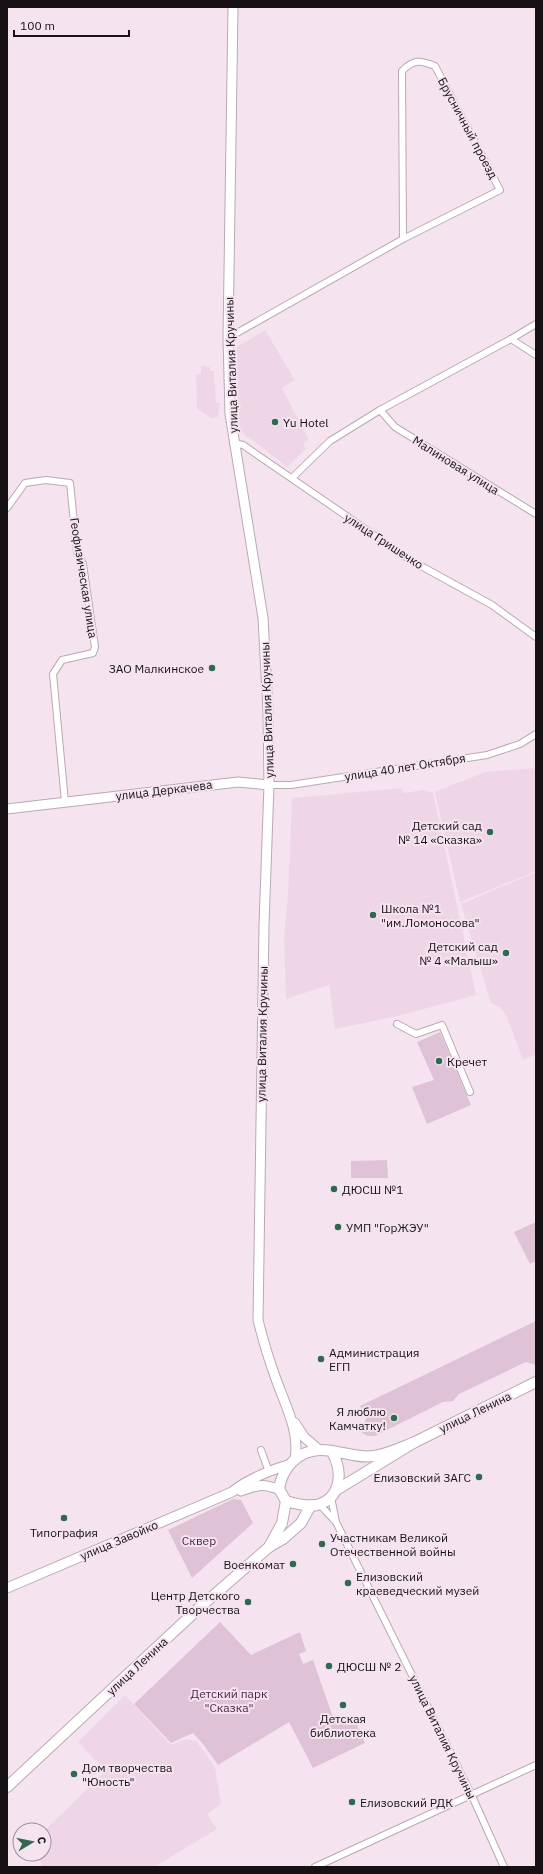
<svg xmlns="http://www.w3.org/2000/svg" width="543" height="1874" font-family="'IBM Plex Sans',sans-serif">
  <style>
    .built { fill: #eed6e7 }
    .green { fill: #e0c2d7 }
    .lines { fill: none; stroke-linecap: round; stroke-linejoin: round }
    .street-casing { stroke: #b9a9b4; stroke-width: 8 }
    .secondary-casing { stroke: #b9a9b4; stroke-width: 11 }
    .primary-casing { stroke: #b9a9b4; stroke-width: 12 }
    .street { stroke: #fff; stroke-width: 6 }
    .secondary { stroke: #fff; stroke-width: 9 }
    .primary { stroke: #fff; stroke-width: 10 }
    .poi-dot { fill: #306850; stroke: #f5e4f0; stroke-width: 1.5 }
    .labels { text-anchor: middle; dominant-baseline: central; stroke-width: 4; stroke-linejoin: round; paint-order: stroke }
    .street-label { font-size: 12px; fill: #161115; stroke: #f5e4f0 }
    .poi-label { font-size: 12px; fill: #161115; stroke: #f5e4f0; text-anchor: start }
    .park-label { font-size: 12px; fill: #461f3d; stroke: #f5e4f0 }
  </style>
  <rect width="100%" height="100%" fill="#f5e4f0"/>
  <g class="built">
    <polygon points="265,330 295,380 282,388 309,440 303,443 306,449 287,467 250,438 246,437 238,424 237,347"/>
    <polygon points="201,366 210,367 210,371 214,371 216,403 220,403 218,417 211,418 197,408 196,374 201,374"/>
    <polygon points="536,768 536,871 460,902 435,792 485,772"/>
    <polygon points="402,788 404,793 423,790 433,793 476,995 398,1016 335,1029 329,985 286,999 284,935 288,895 292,798"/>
    <polygon points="536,872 536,1054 523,1060 506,1015 500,1007 491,1003 461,904"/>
    <polygon points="125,1695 171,1745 186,1739 196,1741 215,1767 221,1804 207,1814 217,1829 154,1867 42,1867 37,1854 44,1854 44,1831 106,1771 78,1742"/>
  </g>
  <g class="green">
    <polygon points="440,1032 471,1105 427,1124 412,1087 434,1080 417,1042"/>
    <polygon points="387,1160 388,1178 351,1178 351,1161"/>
    <polygon points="536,1222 536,1261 530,1264 514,1232"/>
    <polygon points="536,1321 536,1365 526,1362 459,1394 453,1401 443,1402 375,1436 368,1436 362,1433 361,1427 367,1418 360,1406"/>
    <polygon points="233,1499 241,1500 253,1523 192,1578 168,1530"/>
    <polygon points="220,1622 251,1655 300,1632 306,1651 299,1654 303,1664 313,1660 335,1723 353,1715 365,1743 313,1768 289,1722 218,1765 203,1744 193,1733 171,1743 134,1704"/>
  </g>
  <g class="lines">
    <g class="street-casing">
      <g id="street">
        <path d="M228 338 403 239 500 190 435 66C420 60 414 59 402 71L403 239"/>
        <polyline points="511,339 536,324"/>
        <polyline points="380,410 395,427 536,514"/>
        <polyline points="233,443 243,445 412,561 492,605 536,637"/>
        <polyline points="292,478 330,441 380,410 511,339 536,355"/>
        <polyline points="7,508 25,483 46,480 70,483 77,552 83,564 95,647 93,653 62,660 53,674 65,802"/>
        <polyline points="269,785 291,785 487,755 520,744 536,734"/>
        <polyline points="397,1024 416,1034 442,1025 470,1092"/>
        <polyline points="261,1450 269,1472"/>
        <polyline points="331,1497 336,1522 472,1796 504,1867"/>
        <polyline points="319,1504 336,1522"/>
        <polyline points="315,1867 536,1765"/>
      </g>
    </g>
    <g class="secondary-casing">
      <g id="secondary">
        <path d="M233 7 228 338 230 414 263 618 268 711 269 785 264 925 258 1320C263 1340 269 1360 276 1379 285 1405 300 1431 295 1459"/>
        <polyline points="7,809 238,782 269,785"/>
        <polyline points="295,1423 304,1437 319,1450"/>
        <path d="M241 1491C259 1485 260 1483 279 1489"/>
        <path d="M7 1588 232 1492C248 1479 268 1471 288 1465"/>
      </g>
    </g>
    <g class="primary-casing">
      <g id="primary">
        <path d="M332 1452C343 1471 342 1498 317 1505 307 1507 296 1504 286 1501L279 1489C282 1469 297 1451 319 1450 338 1449 354 1459 374 1456 388 1454 402 1447 415 1442"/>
        <polyline points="338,1489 415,1442 536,1382"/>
        <polyline points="269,1547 282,1523 286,1501"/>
        <polyline points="7,1787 198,1609 269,1547 283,1539 301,1523 311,1505"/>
      </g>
    </g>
    <use href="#street" class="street"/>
    <use href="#secondary" class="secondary"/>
    <use href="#primary" class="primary"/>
  </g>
  <g class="poi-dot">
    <circle cx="275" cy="422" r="4"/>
    <circle cx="212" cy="668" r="4"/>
    <circle cx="490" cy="832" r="4"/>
    <circle cx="373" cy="915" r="4"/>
    <circle cx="506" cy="953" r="4"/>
    <circle cx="439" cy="1061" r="4"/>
    <circle cx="334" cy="1189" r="4"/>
    <circle cx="338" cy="1227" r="4"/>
    <circle cx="321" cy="1359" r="4"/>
    <circle cx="394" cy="1418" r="4"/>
    <circle cx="479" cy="1477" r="4"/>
    <circle cx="64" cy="1518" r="4"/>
    <circle cx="322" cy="1544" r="4"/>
    <circle cx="293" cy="1564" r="4"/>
    <circle cx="348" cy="1583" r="4"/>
    <circle cx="248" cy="1602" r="4"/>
    <circle cx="329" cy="1666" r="4"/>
    <circle cx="343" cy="1705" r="4"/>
    <circle cx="74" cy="1774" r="4"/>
    <circle cx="352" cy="1802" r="4"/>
  </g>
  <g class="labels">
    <g class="street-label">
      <text transform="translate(468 128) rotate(62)">Брусничный проезд</text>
      <text transform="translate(231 365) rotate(-92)">улица Виталия Кручины</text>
      <text transform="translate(456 465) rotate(32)">Малиновая улица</text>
      <text transform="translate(384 541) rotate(33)">улица Гришечко</text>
      <text transform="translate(84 578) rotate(81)">Геофизическая улица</text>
      <text transform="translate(267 710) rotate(-92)">улица Виталия Кручины</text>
      <text transform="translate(405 767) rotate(-9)">улица 40 лет Октября</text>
      <text transform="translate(164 790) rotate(-7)">улица Деркачева</text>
      <text transform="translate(262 1034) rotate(-89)">улица Виталия Кручины</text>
      <text transform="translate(475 1412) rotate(-26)">улица Ленина</text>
      <text transform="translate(119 1540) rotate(-23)">улица Завойко</text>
      <text transform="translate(137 1666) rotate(-43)">улица Ленина</text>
      <text transform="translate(443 1737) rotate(64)">улица Виталия Кручины</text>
    </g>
    <g class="poi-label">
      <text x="283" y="422">Yu Hotel</text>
      <text x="204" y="668" text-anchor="end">ЗАО Малкинское</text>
      <text x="482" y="825" text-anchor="end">Детский сад<tspan x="482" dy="14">№ 14 «Сказка»</tspan></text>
      <text x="381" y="908">Школа №1<tspan x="381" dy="14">"им.Ломоносова"</tspan></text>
      <text x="498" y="946" text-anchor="end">Детский сад<tspan x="498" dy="14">№ 4 «Малыш»</tspan></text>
      <text x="447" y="1061">Кречет</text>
      <text x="342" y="1189">ДЮСШ №1</text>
      <text x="346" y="1227">УМП "ГорЖЭУ"</text>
      <text x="329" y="1352">Администрация<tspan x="329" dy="14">ЕГП</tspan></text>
      <text x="386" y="1411" text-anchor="end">Я люблю<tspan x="386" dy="14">Камчатку!</tspan></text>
      <text x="471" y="1477" text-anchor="end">Елизовский ЗАГС</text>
      <text x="64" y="1532" text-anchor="middle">Типография</text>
      <text x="330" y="1537">Участникам Великой<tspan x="330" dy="14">Отечественной войны</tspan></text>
      <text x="285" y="1564" text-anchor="end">Военкомат</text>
      <text x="356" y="1576">Елизовский<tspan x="356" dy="14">краеведческий музей</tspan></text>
      <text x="240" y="1595" text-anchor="end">Центр Детского<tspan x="240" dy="14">Творчества</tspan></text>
      <text x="337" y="1666">ДЮСШ № 2</text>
      <text x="343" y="1718" text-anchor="middle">Детская<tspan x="343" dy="14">библиотека</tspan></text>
      <text x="82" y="1767">Дом творчества<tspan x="82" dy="14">"Юность"</tspan></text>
      <text x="360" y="1802">Елизовский РДК</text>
    </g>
    <g class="park-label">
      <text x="199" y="1540">Сквер</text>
      <text x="229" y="1693">Детский парк<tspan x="229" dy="14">"Сказка"</tspan></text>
    </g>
  </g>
  <rect width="543" height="1874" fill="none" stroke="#161115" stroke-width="16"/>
  <g transform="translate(32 1842) rotate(80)"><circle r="19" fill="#f5e4f0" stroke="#9c9098"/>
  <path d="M0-3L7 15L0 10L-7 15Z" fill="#306850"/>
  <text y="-6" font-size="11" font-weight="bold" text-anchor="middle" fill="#161115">С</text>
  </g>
  <path d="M14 30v6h115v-6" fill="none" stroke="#161115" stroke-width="2"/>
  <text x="20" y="30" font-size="12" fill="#161115" stroke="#f5e4f0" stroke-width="3" paint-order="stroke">100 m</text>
</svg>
